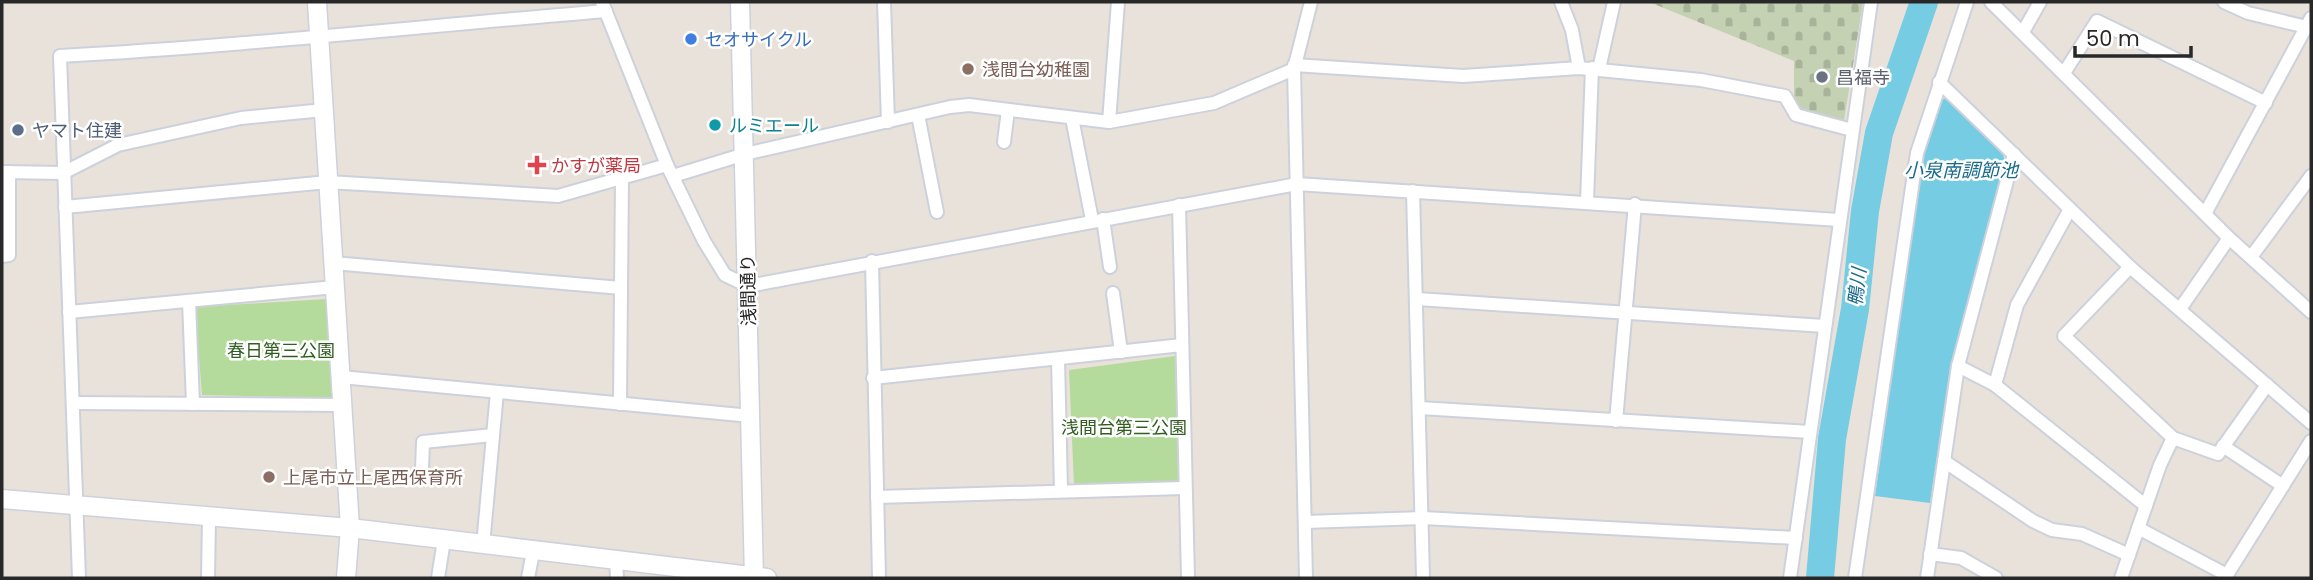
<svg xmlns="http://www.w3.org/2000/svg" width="2313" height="580" font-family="Poppins,'Noto Sans JP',sans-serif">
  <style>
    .grass { fill: #b5db9c }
    .cemetery { fill: url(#cemetery-stones) }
    .water { fill: #76cce3 }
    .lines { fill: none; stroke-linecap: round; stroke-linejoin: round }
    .river { stroke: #76cce3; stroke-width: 28 }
    .street-casing { stroke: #cdd1dc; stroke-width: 16 }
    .secondary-casing { stroke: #cdd1dc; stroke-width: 21 }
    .street { stroke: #fff; stroke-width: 12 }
    .secondary { stroke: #fff; stroke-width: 18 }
    .shop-dot { fill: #3f7fe0; stroke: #fff; stroke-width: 2.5 }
    .education-dot { fill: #8d6e63; stroke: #fff; stroke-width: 2.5 }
    .worship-dot { fill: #6b7280; stroke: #fff; stroke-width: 2.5 }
    .culture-dot { fill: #0f9aa8; stroke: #fff; stroke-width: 2.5 }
    .service-dot { fill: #5c6f8a; stroke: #fff; stroke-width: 2.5 }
    .health-dot { fill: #e0444e; stroke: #fff; stroke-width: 2.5 }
    .labels { text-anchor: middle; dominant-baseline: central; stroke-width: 5; stroke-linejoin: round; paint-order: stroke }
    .shop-label { font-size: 18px; fill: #366cbe; stroke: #fff; text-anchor: start }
    .education-label { font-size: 18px; fill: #785e54; stroke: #fff; text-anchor: start }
    .worship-label { font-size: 18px; fill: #5b616d; stroke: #fff; text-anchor: start }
    .culture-label { font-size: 18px; fill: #0d838f; stroke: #fff; text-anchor: start }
    .service-label { font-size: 18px; fill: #4e5e75; stroke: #fff; text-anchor: start }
    .health-label { font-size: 18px; fill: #be3a42; stroke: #fff; text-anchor: start }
    .street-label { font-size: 18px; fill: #282828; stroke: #fff }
    .park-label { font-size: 18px; fill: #305d20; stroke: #fff }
    .water-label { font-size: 19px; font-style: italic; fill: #196a8b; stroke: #fff }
  </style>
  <defs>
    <pattern id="cemetery-stones" width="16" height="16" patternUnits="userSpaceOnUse" patternTransform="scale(1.75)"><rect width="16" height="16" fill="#c4d1b3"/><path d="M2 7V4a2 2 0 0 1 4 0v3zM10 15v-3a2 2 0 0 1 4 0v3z" fill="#a8b39a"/></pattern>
  </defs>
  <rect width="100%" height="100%" fill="#e9e2db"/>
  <g class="grass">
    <polygon points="326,299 332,398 202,395 195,307"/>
    <polygon points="1175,356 1179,484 1074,485 1069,370"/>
  </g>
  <polygon class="cemetery" points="1649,2 1863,2 1844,121 1801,111 1794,104 1794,61"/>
  <polygon class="water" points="1947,98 2003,154 2005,163 1951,364 1930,503 1875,496 1923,156 1940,100"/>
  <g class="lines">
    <polyline class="river" points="1820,578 1832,439 1855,309 1865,211 1879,133 1924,2"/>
    <g class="street-casing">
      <g id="street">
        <polyline points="602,2 667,165 704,241 725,275 748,286 1297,184 1839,220"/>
        <polyline points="884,2 888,122"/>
        <polyline points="1561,2 1572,30 1579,68"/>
        <polyline points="1991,2 2229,238 2311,312"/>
        <polyline points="2224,2 2248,13 2311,28"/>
        <polyline points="2023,32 2040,2"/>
        <polyline points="1294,65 1463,76 1579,68 1701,80 1785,96 1796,115 1852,130"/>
        <polyline points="1599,69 1614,2"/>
        <polyline points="2064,73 2097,21 2266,103"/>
        <polyline points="1939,82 2130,267 2311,423"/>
        <polyline points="918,115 937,212"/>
        <polyline points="1072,118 1092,220"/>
        <polyline points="1109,122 1118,2"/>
        <polyline points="1004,142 1008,110"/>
        <polyline points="2,172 63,173 118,145 241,118 324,110"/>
        <polyline points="673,176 745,154 950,107 969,105 1109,122 1214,103 1294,69"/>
        <polyline points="1413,191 1423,578"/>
        <polyline points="1587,201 1592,68"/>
        <polyline points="1179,205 1188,578"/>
        <polyline points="65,207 328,182 558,196 667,165"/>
        <polyline points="2206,212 2311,18"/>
        <polyline points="1103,219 1110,267"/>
        <polyline points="2,256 9,255 9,172"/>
        <polyline points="2251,257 2311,176"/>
        <polyline points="872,261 879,578"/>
        <polyline points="333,263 621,288"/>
        <polyline points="2130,267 2064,336 2173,438 2218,454 2267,385"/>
        <polyline points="1113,293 1121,352"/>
        <polyline points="1417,299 1825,326"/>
        <polyline points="189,301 193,404"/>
        <polyline points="2180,309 2229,238"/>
        <polyline points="69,312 335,287"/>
        <polyline points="1058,359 1061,490"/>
        <polyline points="1958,366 1995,385 2146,506"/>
        <polyline points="341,377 751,416"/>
        <polyline points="873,378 1182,345"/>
        <polyline points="1995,385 2017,305 2070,209"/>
        <polyline points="73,403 342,405"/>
        <polyline points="620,404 622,178"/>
        <polyline points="1420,408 1810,432"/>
        <polyline points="1616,421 1635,204"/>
        <polyline points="2223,446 2283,486"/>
        <polyline points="1944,461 2033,521 2052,530 2082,534 2129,555"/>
        <polyline points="422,468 423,442 493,435"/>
        <polyline points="877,497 1184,488"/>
        <polyline points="1305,522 1423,518 1796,538"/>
        <polyline points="2138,528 2227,575"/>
        <polyline points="483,545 497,392"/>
        <polyline points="1930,554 1961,558 1996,578"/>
        <polyline points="616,559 617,578"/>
        <path d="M79 578 60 56C242 46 424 26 606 11"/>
        <polyline points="208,578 209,517"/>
        <polyline points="438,578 444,540"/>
        <polyline points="528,578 533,552"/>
        <polyline points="1306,578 1294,69 1311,2"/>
        <polyline points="1790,578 1871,2"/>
        <polyline points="1855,578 1917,153 1967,2"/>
        <polyline points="1927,578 1958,366 2014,154"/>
        <polyline points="2121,578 2160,465 2173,438"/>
        <polyline points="2225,578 2311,441"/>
      </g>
    </g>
    <g class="secondary-casing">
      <g id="secondary">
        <polyline points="317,2 350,528 346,578"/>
        <polyline points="740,2 754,578"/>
        <polyline points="2,499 350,528 767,578"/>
      </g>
    </g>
    <use href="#street" class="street"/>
    <use href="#secondary" class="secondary"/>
  </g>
  <circle class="shop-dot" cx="691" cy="39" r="7"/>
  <g class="education-dot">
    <circle cx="968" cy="69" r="7"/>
    <circle cx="269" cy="477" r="7"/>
  </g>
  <circle class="worship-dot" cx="1822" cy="77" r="7"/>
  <circle class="culture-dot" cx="715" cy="125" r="7"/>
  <circle class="service-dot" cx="18" cy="130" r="7"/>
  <path class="health-dot" d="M533.5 154.5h7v7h7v7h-7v7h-7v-7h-7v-7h7z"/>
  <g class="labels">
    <g class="shop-label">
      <text x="705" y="39">セオサイクル</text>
    </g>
    <g class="education-label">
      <text x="982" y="69">浅間台幼稚園</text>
      <text x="283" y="477">上尾市立上尾西保育所</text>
    </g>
    <g class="worship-label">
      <text x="1836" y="77">昌福寺</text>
    </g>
    <g class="culture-label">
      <text x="729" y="125">ルミエール</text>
    </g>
    <g class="service-label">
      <text x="32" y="130">ヤマト住建</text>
    </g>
    <g class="health-label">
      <text x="551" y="165">かすが薬局</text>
    </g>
    <g class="street-label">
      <text transform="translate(748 290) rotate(-91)">浅間通り</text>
    </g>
    <g class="park-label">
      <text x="281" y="350">春日第三公園</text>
      <text x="1124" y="427">浅間台第三公園</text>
    </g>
    <g class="water-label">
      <text x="1961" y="170">小泉南調節池</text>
      <text transform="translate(1857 287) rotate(-83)">鴨川</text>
    </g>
  </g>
  <rect width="2313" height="580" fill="none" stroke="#282828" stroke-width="7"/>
  <path d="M2075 46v10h116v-10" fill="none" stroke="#282828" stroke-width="3.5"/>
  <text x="2086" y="46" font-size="21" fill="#282828" stroke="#ffffff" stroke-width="5" paint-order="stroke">50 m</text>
</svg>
